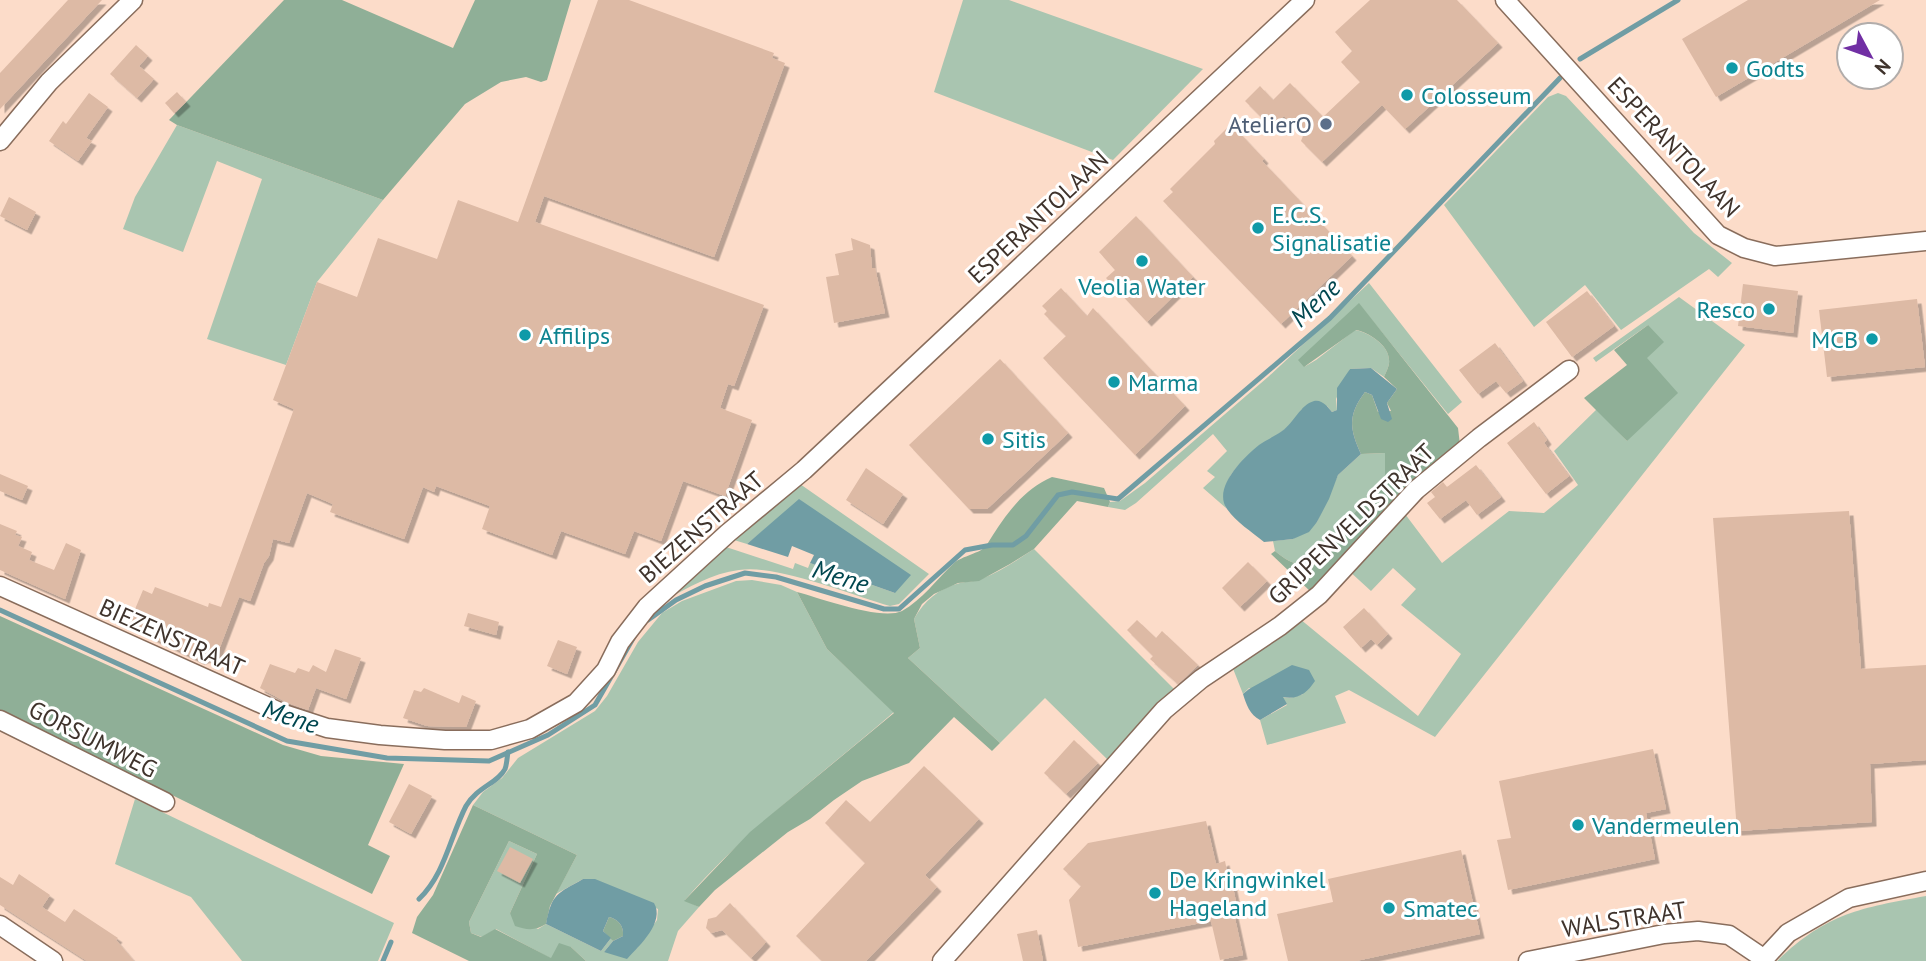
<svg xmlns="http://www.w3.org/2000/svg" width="1926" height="961" font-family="'PT Sans',sans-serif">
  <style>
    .green { fill: #a9c5b0 }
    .forest { fill: #8faf97 }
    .water { fill: #709da4 }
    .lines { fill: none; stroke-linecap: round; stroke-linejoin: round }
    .stream { stroke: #709da4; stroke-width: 5 }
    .building { fill: #ddbaa5; filter: url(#shadow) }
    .minor-casing { stroke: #896d5c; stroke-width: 21 }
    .minor { stroke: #fff; stroke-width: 18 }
    .culture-dot { fill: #0f9aa8; stroke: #fff; stroke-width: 2.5 }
    .service-dot { fill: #5c6f8a; stroke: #fff; stroke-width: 2.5 }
    .labels { text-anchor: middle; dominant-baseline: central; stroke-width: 6; stroke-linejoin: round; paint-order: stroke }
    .culture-label { font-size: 24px; fill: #0d838f; stroke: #fff; text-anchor: start }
    .service-label { font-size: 24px; fill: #4e5e75; stroke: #fff; text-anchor: end }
    .street-label { font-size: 24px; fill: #3f332c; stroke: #fff }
    .water-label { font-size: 26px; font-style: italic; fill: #00464f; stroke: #fff }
  </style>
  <defs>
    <filter id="shadow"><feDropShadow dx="4.5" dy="4.5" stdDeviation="0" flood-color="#0004"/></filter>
  </defs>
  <rect width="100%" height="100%" fill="#fcdcc9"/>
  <g class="green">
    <polygon points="963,0 1009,0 1203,69 1113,160 934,92"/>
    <polygon points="1558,93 1566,96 1694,233 1732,263 1718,277 1709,269 1621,330 1585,285 1534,327 1444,205 1548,97"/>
    <polygon points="177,125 383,200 317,282 286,365 207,339 262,179 217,161 183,252 123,229 135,197"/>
    <path d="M1369 283 1462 402 1448 414 1359 304 1304 367 1316 360 1355 330C1368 332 1389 345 1389 360 1390 365 1386 372 1384 377L1371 368 1350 369 1336 399 1337 410 1332 412 1327 406 1302 409C1297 417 1292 424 1284 430 1259 449 1216 470 1226 508L1203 488 1215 477 1207 471 1227 451 1213 434 1136 503 1125 510 1108 507 1110 502 1120 501 1145 483 1268 377Z"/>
    <polygon points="1679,297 1745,345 1435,737 1349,690 1335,696 1346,723 1267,745 1260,720 1287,705 1282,697 1290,698 1303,694 1249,688 1243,694 1232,666 1300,619 1418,716 1461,654 1401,605 1416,589 1393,568 1371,591 1348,570 1402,510 1442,563 1509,511 1544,513 1578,485 1554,451 1597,409 1627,441 1647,358 1648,325 1596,362 1593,358"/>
    <path d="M1385 453V476L1314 562C1296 567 1289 562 1275 551L1273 541 1293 539 1317 522 1338 475 1361 454Z"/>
    <path d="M800 484 929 574 899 604 890 606C851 595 777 564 739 570 712 573 688 588 665 600L726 547 793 569 795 563 808 568 810 563 895 593 800 500 747 544 734 540Z"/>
    <path d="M1034 549 1176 691 1110 762 1045 698 1000 743 908 658 920 648 914 619C924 601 939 588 960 583 967 581 974 582 981 579 1000 572 1017 560 1034 549Z"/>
    <path d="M752 580 781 585 797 592 827 649 894 712C822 774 747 829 685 900L699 907 678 931 668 961H586L571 947 552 959 496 929 482 937 471 933 469 922 509 841 537 854 510 913 538 929 546 924 601 951 611 938 613 941 604 952 637 948 657 920 658 909 583 879 556 894 577 855 473 805 483 792 502 778 518 758 595 711 607 696 638 642 662 613 682 601 736 581Z"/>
    <polygon points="135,799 394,923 378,961 242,961 191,897 115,864"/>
    <path d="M1926 896V961H1777C1827 913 1860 908 1926 896Z"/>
  </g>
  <g class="forest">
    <polygon points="284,0 342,0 453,48 475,0 571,0 547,80 541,82 526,77 501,82 465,104 383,200 177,125 169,120"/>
    <path d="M1359 303 1458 428 1460 445 1311 592 1271 554 1275 551C1289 562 1296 567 1314 562L1385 476V453L1361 454C1349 428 1348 415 1365 392L1372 395 1378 412 1391 411 1387 403 1397 389 1384 377C1386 372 1390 365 1389 360 1389 345 1368 332 1356 330L1304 367 1298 360Z"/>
    <polygon points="1648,325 1664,342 1647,358 1678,393 1627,441 1584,398 1627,365 1614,350"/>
    <path d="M1052 477 1104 488 1110 502 1108 507 1077 501 1034 549 1010 564 979 581 958 583 934 594 922 604 914 619 920 648 908 658 1000 743 992 751 954 717 909 763 862 781 834 800 810 819 788 832 715 890 699 907 684 901 750 832 894 713 827 649 797 592C820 598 881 621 902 611 922 600 937 579 954 563 962 556 981 553 986 546 1003 519 1021 490 1052 477Z"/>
    <polygon points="0,616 283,745 321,756 404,764 368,845 390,856 372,894 0,710"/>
    <path d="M473 805 577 855 550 906 546 924C535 931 527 930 515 926L510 913 537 854 509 841 469 922 471 933 481 937 495 929 551 958 559 943 571 947 586 961H469L412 933 417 917 433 895Z"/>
    <path d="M609 917C618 919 624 926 623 936L613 941 603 931Z"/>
  </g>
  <g class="water">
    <path d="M1371 368 1397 389 1387 403 1392 419 1388 422 1381 419 1372 395 1365 392C1348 415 1349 428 1361 454L1338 475 1329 499 1317 522 1309 532 1293 539 1264 542C1252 532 1236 522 1227 509 1212 488 1244 457 1259 445 1266 440 1275 436 1282 431 1294 423 1300 405 1314 401 1322 399 1328 407 1332 412L1337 410V388L1350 369Z"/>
    <polygon points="799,499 911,575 895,593 810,563 814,555 792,546 788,557 747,544"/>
    <path d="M1292 665 1309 670 1315 681C1307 693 1298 700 1283 697L1287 704 1260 720C1250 715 1246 704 1243 694L1249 689Z"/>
    <path d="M583 879H595L654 903C665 922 640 945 627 959L604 952 613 941 623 936C624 926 618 919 609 917L603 931 611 938 601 951 546 924C552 893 557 894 583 879Z"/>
  </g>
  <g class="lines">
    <g class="stream">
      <polyline points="1580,59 1678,0"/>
      <polyline points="0,610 287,741 387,758 489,761 548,735 595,705 635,635"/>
      <polyline points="648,620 676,600 705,586 745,573 776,577 884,609 899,609 965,550 992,545 1013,545 1026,536 1058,495 1072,492 1118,499 1330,318 1560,78"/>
      <path d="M419 899C445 874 450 837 466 806 477 787 498 783 505 769 507 764 507 757 508 752"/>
      <polyline points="383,961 391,942"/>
    </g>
  </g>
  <g class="building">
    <polygon points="68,0 102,0 0,109 0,73"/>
    <polygon points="598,0 629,0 774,53 772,58 785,63 714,257 544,196 535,222 764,305 734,386 728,384 720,408 752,420 725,496 683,481 661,541 634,531 625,554 561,531 552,555 482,529 490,506 436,486 434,492 423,487 404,539 330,512 333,504 307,493 289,543 273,539 269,556 264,563 250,601 239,597 217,655 200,660 128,626 143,590 152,594 155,587 208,607 209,603 221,607 294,409 273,400 317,282 357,297 378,238 437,259 458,200 518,222"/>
    <polygon points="1370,0 1457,0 1498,43 1405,129 1382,105 1322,162 1301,141 1303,136 1284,116 1272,128 1245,101 1260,86 1273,100 1290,83 1323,117 1360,82 1341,62 1352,51 1335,32"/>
    <polygon points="1748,0 1880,0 1716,97 1682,39"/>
    <polygon points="136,45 148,56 139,66 154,79 137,98 110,74"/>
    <polygon points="177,92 186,102 174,113 165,103"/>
    <polygon points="89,93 108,107 86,138 92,141 78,161 49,141 63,121 66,124"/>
    <polygon points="1231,124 1264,159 1262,161 1352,256 1281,324 1163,201 1173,192 1170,189 1215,144 1214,141"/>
    <polygon points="9,197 36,212 27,230 0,216"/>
    <polygon points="1136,216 1193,277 1147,322 1106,278 1115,270 1099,252"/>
    <polygon points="851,238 870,245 872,268 875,268 885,313 834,323 826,277 839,275 835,254 853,250"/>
    <polygon points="1743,284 1798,291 1793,333 1738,326"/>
    <polygon points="1061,288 1087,316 1093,308 1185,406 1135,455 1043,358 1066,336 1044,314 1047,311 1042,306"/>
    <polygon points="1587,291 1614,326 1572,357 1546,322"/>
    <polygon points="1917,299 1925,367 1827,377 1819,310"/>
    <polygon points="1495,343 1523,381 1506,393 1496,381 1478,394 1459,370"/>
    <polygon points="1000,359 1068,433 987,509 969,509 909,445"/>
    <polygon points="1534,422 1547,440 1544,443 1569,476 1546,494 1507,443"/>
    <polygon points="1476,465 1501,497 1477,515 1466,500 1440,519 1427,503 1435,497 1431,492 1443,482 1447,487"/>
    <polygon points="866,468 903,494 883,524 846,500"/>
    <polygon points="0,474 28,486 22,500 0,491"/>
    <polygon points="1849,511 1861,669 1926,665 1926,760 1870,764 1872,822 1737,831 1713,518"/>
    <polygon points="0,524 17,531 15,535 22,537 18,546 32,552 29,560 54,570 66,543 81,550 65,599 0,570"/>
    <polygon points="1248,562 1267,581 1240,607 1222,588"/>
    <polygon points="1364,608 1388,634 1377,645 1371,639 1361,648 1343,627"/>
    <polygon points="468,613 499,622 496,635 464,626"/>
    <polygon points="1137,620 1156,638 1162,631 1198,665 1178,684 1150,659 1153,656 1127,630"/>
    <polygon points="558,640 577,647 567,674 547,666"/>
    <polygon points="335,649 361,658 346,699 316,688 308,710 288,703 260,688 270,664 295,673 298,668 309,672 313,665 326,672"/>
    <polygon points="424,688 459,703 462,695 476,701 466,727 427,726 403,718 414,690 421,692"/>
    <polygon points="1074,740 1098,763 1066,794 1044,773"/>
    <polygon points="1653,749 1666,809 1646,813 1655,859 1508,890 1497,840 1511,838 1499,781"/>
    <polygon points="924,766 979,819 925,875 937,887 866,961 822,961 796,936 865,863 825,823 846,800 870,822"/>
    <polygon points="409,784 432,796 411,834 389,822"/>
    <polygon points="1206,821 1216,864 1225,861 1228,876 1231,877 1237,907 1233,909 1243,955 1220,960 1211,921 1078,947 1069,900 1081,886 1063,869 1088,843"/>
    <polygon points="510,847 533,859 520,883 497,871"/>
    <polygon points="1461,850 1480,934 1356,961 1288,961 1277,914 1333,902 1328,879"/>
    <polygon points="19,874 50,895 42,907 65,922 74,909 118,938 116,940 134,961 87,961 0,905 0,877 13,885"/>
    <polygon points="730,903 766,942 751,958 722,930 711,933 706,928 708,919 716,917"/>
    <polygon points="1037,930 1043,961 1023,961 1017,934"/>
  </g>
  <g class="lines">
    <g class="minor-casing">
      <g id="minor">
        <polyline points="1505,0 1718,235 1744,248 1775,256 1926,241"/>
        <polyline points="0,141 49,82 133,0"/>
        <polyline points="0,586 284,714 327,728 380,735 445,740 491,740 530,729 576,703 606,670 620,642 647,607 728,533 804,470 1305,0"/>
        <polyline points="0,720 165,802"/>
        <polyline points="0,925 53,961"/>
        <polyline points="942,961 1164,710 1201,679 1280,626 1319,595 1416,490 1479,438 1569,370"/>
        <polyline points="1528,961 1664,934 1698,931 1729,935 1763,958"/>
        <polyline points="1762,961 1788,933 1849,898 1926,881"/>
      </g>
    </g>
    <use href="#minor" class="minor"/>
  </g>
  <g class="culture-dot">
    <circle cx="1732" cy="68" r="7"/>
    <circle cx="1407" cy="95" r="7"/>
    <circle cx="1258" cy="228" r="7"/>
    <circle cx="1142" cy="261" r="7"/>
    <circle cx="1769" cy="309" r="7"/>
    <circle cx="525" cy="335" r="7"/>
    <circle cx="1872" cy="339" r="7"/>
    <circle cx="1114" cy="382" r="7"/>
    <circle cx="988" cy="439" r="7"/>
    <circle cx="1578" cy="825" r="7"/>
    <circle cx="1155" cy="893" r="7"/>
    <circle cx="1389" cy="908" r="7"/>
  </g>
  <circle class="service-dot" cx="1326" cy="124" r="7"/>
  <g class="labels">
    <g class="culture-label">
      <text x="1746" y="68">Godts</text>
      <text x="1421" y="95">Colosseum</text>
      <text x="1272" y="214">E.C.S.<tspan x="1272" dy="28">Signalisatie</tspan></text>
      <text x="1142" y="286" text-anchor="middle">Veolia Water</text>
      <text x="1755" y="309" text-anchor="end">Resco</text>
      <text x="539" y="335">Affilips</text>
      <text x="1858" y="339" text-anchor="end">MCB</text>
      <text x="1128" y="382">Marma</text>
      <text x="1002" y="439">Sitis</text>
      <text x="1592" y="825">Vandermeulen</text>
      <text x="1169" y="879">De Kringwinkel<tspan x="1169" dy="28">Hageland</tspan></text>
      <text x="1403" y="908">Smatec</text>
    </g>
    <g class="service-label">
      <text x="1312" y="124">AtelierO</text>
    </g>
    <g class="street-label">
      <text transform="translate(1674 147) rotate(47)">ESPERANTOLAAN</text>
      <text transform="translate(1038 217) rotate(-43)">ESPERANTOLAAN</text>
      <text transform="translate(1351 524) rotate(-44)">GRIJPENVELDSTRAAT</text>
      <text transform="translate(701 527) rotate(-41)">BIEZENSTRAAT</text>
      <text transform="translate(172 637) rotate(24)">BIEZENSTRAAT</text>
      <text transform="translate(93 739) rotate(27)">GORSUMWEG</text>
      <text transform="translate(1624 919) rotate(-9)">WALSTRAAT</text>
    </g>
    <g class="water-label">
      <text transform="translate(1315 302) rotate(-43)">Mene</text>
      <text transform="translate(841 576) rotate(17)">Mene</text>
      <text transform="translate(291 716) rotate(18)">Mene</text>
    </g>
  </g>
  <g transform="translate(1870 56) rotate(131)"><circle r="33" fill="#ffffff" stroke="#b2adab" stroke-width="2"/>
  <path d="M0-5L12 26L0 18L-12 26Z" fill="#712fa4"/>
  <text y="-10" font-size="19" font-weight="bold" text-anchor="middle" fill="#3f332c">N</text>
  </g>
</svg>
